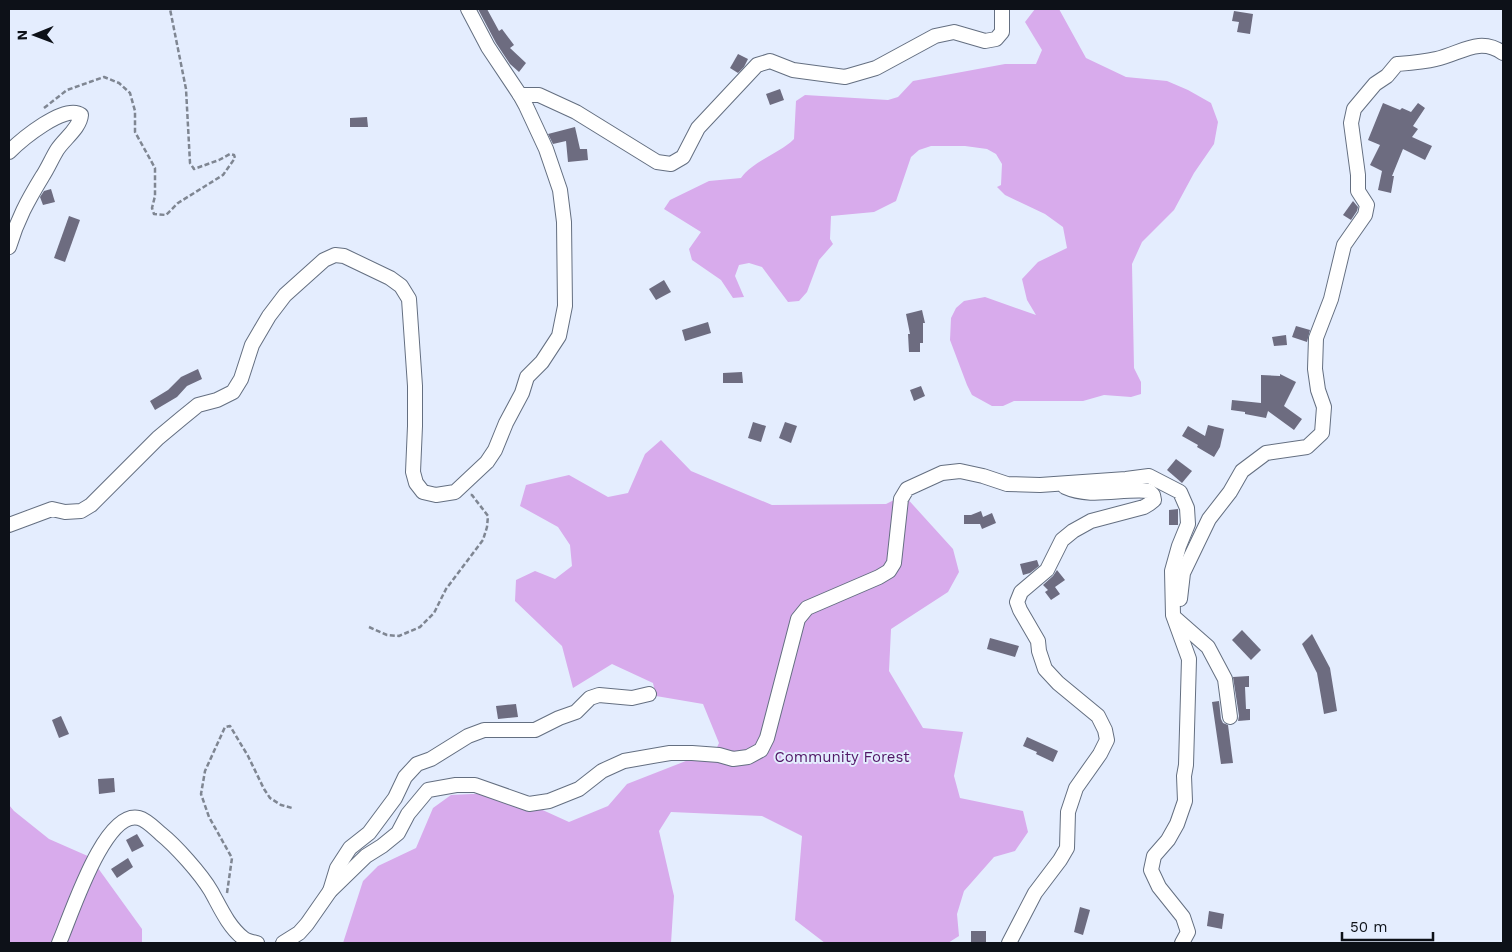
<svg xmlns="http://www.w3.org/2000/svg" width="1512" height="952" font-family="'Work Sans',sans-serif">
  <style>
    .green { fill: #d8abec }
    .building { fill: #6d6c80 }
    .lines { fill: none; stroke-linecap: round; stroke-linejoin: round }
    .street-casing { stroke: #646f81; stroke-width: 16 }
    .path { stroke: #7f8692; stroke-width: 2.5; stroke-dasharray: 5 2.5; stroke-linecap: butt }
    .street { stroke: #fff; stroke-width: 14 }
    .labels { text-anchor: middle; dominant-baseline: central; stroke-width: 4; stroke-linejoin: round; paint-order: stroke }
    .park-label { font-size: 15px; fill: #501665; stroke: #e4edfe }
  </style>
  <rect width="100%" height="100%" fill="#e4edfe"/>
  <g class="green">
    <path d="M1035 9H1059L1086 58 1126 77 1167 81 1188 90 1211 103 1218 122 1214 144 1194 173 1174 210 1142 242 1132 264 1134 368 1141 382V394L1131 397 1104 395 1083 401H1014L1003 406H992L972 395 967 385 950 340 951 318 956 308 964 301 985 297 1036 315 1027 300 1022 279 1038 262 1067 248 1063 227 1045 214 1005 195 997 187 1001 185 1002 164 996 154 987 149 965 146H931L919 150 911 157 896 201 874 212 831 216 830 239 833 244 819 260 807 292 799 301 788 302 762 267 749 263 739 265 735 276 744 297 733 298 721 280 692 260 689 249 701 232 664 209 670 200 709 181 741 178C754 160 779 154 794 139L796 101 805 95 888 100 898 97 913 81 1005 64H1036L1042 50 1025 22Z"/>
    <polygon points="661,440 691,471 772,505 886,504 904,495 953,549 959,572 948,592 891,629 889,671 923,728 963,732 954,776 960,798 1023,811 1028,832 1015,851 994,857 964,891 957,914 959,936 948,943 825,943 795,920 802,836 762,816 671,812 659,831 674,896 671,943 343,943 363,881 378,866 416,848 433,808 451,795 494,793 514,797 569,822 608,806 627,784 691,759 712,758 719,743 703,704 656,696 653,683 612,664 573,688 562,646 515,601 516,580 535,571 555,579 572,566 570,545 558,527 520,506 526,485 569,475 608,497 628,493 645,454"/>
    <polygon points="9,805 14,811 49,839 90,857 142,929 142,943 9,943"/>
  </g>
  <g class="building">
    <polygon points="478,9 487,9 499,31 502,29 514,45 510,48 526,63 519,72 510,64 496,43"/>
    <polygon points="1234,11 1253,14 1250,34 1237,32 1239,22 1232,21"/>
    <polygon points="738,54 748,59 744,67 738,73 730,68"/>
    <polygon points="780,89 784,100 770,105 766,94"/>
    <polygon points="1383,103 1400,110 1402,108 1411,112 1418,103 1425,108 1413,126 1418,129 1412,137 1432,146 1425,160 1403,149 1392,176 1394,176 1391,193 1378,190 1382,171 1370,165 1380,145 1368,140"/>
    <polygon points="367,117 368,127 350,127 350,118"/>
    <polygon points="575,127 580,149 587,149 588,160 568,162 566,141 553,144 548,134"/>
    <polygon points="51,189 55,202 43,205 40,197 44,191"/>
    <polygon points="1353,201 1358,207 1357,211 1351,220 1343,215"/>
    <polygon points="69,216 80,220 65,262 54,258"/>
    <polygon points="664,280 671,292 656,300 649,289"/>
    <polygon points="922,310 925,323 923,323 923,343 920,343 920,352 909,352 908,334 910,334 906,314"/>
    <polygon points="708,322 711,333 685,341 682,330"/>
    <polygon points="1296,326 1310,330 1307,342 1292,337"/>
    <polygon points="1286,335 1287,345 1274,346 1272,337"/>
    <polygon points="198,369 202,379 187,386 177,397 155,410 150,401 168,390 181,377"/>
    <polygon points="742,372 743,383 723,383 723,373"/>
    <polygon points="1280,374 1296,382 1284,406 1302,419 1294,430 1268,411 1266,418 1245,414 1245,412 1231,410 1232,400 1261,403 1261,375 1280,376"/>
    <polygon points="921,386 925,396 914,401 910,390"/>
    <polygon points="753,422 766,426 761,442 748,438"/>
    <polygon points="785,422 797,426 791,443 779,438"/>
    <polygon points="1208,425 1224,429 1220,447 1214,457 1197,447 1198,445 1182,436 1188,426 1205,436"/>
    <polygon points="1176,459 1192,471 1182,483 1167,470"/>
    <polygon points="1178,509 1178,525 1169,525 1169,510"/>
    <polygon points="981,511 983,517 992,513 996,523 982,529 980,524 964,524 964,515 971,515"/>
    <polygon points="1037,560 1039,566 1030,573 1023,575 1020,564"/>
    <polygon points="1057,570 1065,580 1055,587 1060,594 1051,600 1045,592 1048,590 1043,585 1053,576"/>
    <polygon points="1242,630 1261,650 1251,660 1232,640"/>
    <polygon points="1312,634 1330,668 1337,711 1324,714 1317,673 1302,644"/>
    <polygon points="990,638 1019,646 1015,657 987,649"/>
    <polygon points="1249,676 1249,687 1245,687 1246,709 1250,709 1250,720 1238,721 1239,716 1233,677"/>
    <polygon points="1219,701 1221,719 1223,723 1228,725 1233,763 1221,764 1212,702"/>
    <polygon points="516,704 518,717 498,719 496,706"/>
    <polygon points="61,716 69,734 59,738 52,720"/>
    <polygon points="1027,737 1058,751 1053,762 1036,754 1037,752 1023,746"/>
    <polygon points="114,778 115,792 99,794 98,779"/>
    <polygon points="137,834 144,846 132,852 126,840"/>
    <polygon points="128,858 133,867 117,878 111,869"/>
    <polygon points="1080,907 1090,910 1083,935 1074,932"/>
    <polygon points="1209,911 1224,914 1222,929 1207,926"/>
    <rect x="971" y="931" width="15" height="12"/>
  </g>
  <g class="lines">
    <g class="street-casing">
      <g id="street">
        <polyline points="520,95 539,95 576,112 657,162 671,164 683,157 698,128 757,65 770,61 793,70 845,77 876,68 935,36 954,32 985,41 996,39 1002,32 1002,9"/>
        <path d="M9 152C21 140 65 103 81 115 80 128 64 139 57 150 52 158 48 168 42 177 28 200 17 220 9 247"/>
        <polyline points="9,525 52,509 65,512 81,511 91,505 158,438 182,418 198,405 217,400 233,392 241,379 252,345 269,316 285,295 324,260 335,255 344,256 390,278 401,286 409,299 415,386 415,426 413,472 416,483 423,492 436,495 455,492 487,462 495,450 506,423 522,393 527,377 542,362 559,336 565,306 564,222 560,190 546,149 526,106 520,95 488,47 468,9"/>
        <path d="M1180 599 1183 573 1209 519 1230 492 1242 471 1266 453 1307 447 1322 433 1324 407 1318 390 1315 369 1316 338 1331 299 1344 245 1365 215 1367 205 1358 191V175L1351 123 1354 109 1375 84 1387 76 1397 64C1410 63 1424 62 1436 59 1460 54 1479 36 1503 53"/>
        <polyline points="1175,618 1208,647 1225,679 1230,717"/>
        <polyline points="330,891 337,868 350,848 369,833 395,798 405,777 417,764 431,759 468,736 484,730 535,730 559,718 576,712 590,698 599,695 632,698 649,694"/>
        <path d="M59 943C70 919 104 809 139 818 147 820 155 829 161 834 176 846 201 874 211 891 220 907 228 926 243 938 246 941 252 942 257 943"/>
        <polyline points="283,943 299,933 307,924 330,891 366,856 382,846 398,833 408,814 428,790 456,785 475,785 529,804 549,801 579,789 602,771 624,761 670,753 692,753 719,755 733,759 748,757 761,750 767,738 798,619 807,608 879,577 889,571 894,563 901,499 907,489 942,473 960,471 983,476 1007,484 1040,485 1126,479 1149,476 1180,492 1187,508 1188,524 1179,546 1172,571 1173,615 1189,659 1186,765 1184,776 1185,801 1177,824 1168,840 1154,856 1151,870 1159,887 1183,917 1188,932 1182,943"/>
        <path d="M1009 943 1035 893 1060 860 1067 848 1068 812 1076 788 1100 754 1107 740 1105 730 1098 716 1058 683 1045 669 1039 651 1038 641 1020 610 1017 602 1021 592 1047 570 1062 540 1073 531 1091 521 1144 507 1149 504 1154 500 1153 495 1149 491C1122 488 1091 499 1065 487"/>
      </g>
    </g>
    <g class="path">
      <polyline points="44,108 67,90 104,77 119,83 130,93 135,111 135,132 155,168 155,196 152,208 154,214 166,215 178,203 223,175 235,158 234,155 230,154 219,160 194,169 190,163 186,89 170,9"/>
      <polyline points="369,627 387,635 399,636 420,627 434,613 446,589 483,540 487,527 488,516 472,495 469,495"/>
      <polyline points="227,893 232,858 209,817 201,794 205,771 225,727 230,726 248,756 264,789 270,798 281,805 292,808"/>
    </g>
    <use href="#street" class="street"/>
  </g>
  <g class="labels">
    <g class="park-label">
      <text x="842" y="757">Community Forest</text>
    </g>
  </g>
  <rect width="1512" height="952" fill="none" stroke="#0d1118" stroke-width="20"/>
  <g transform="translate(35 35) rotate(269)" stroke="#e4edfe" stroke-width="4" paint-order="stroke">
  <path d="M0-4L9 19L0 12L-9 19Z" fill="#0d1118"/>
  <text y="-8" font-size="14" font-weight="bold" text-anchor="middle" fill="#0d1118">N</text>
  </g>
  <path d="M1342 932v8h91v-8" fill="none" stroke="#0d1118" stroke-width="2.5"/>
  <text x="1350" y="932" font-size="15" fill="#0d1118" stroke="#e4edfe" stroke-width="4" paint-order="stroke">50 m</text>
</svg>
